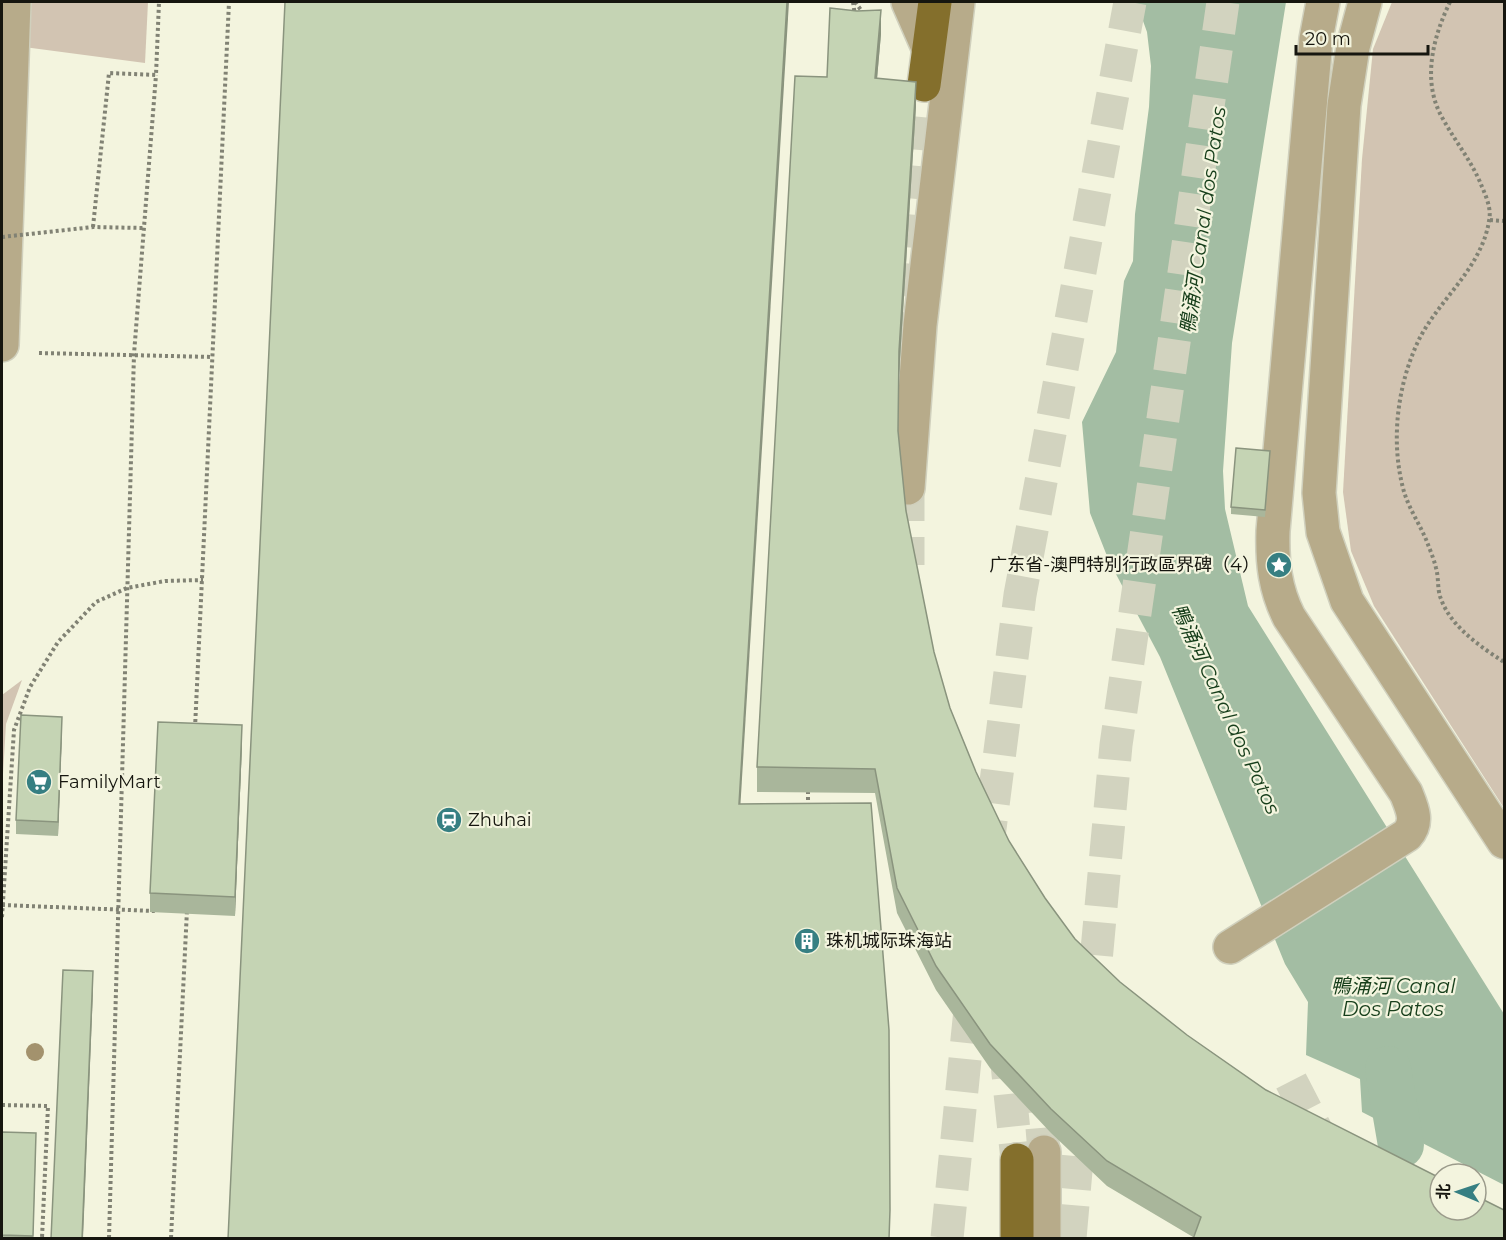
<svg xmlns="http://www.w3.org/2000/svg" width="1506" height="1240" font-family="Montserrat,'Noto Sans SC',sans-serif">
  <style>
    .green { fill: #d2c4b2 }
    .water { fill: #a3bda3 }
    .lines { fill: none; stroke-linecap: round; stroke-linejoin: round }
    .canal { stroke: #a3bda3; stroke-width: 46 }
    .minor-tunnel { stroke: #d2d3bf; stroke-width: 33; stroke-dasharray: 33 16; stroke-linecap: butt }
    .major-tunnel { stroke: #d2d3bf; stroke-width: 33; stroke-dasharray: 33 16; stroke-linecap: butt }
    .highway-tunnel { stroke: #d2d3bf; stroke-width: 33; stroke-dasharray: 33 16; stroke-linecap: butt }
    .minor-casing { stroke: #d0d0bd; stroke-width: 36 }
    .major-casing { stroke: #d0d0bd; stroke-width: 36 }
    .path { stroke: #818274; stroke-width: 4; stroke-dasharray: 3 3; stroke-linecap: butt }
    .minor { stroke: #b7ab8a; stroke-width: 33 }
    .major { stroke: #846f2c; stroke-width: 33 }
    .path-bridge { stroke: #818274; stroke-width: 4; stroke-dasharray: 3 3; stroke-linecap: butt }
    .tree { fill: #a3926d }
    .wall { fill: #a9b69b }
    .shaded-wall { fill: #8a947e }
    .building { fill: #c5d4b4; stroke: #8a947e; stroke-width: 1.5 }
    .labels { text-anchor: middle; dominant-baseline: central; stroke-width: 4.5; stroke-linejoin: round; paint-order: stroke }
    .poi-label { font-size: 18px; fill: #16160f; stroke: #f3f4de; text-anchor: start }
    .water-label { font-size: 20px; font-style: italic; fill: #163e1a; stroke: #f3f4de }
  </style>
  <rect width="100%" height="100%" fill="#f3f4de"/>
  <g class="green">
    <polygon points="27,2 148,2 145,63 24,47"/>
    <polygon points="1392,2 1504,2 1504,808 1374,606 1351,551 1343,492 1362,159 1373,49"/>
    <polygon points="22,680 6,724 2,791 2,695"/>
  </g>
  <polygon class="water" points="1132,2 1286,2 1232,343 1223,471 1225,509 1248,606 1504,1014 1504,1185 1362,1112 1360,1079 1306,1055 1308,1002 1285,964 1160,657 1109,561 1090,513 1082,422 1116,352 1124,281 1133,261 1135,214 1149,107 1151,66 1147,32 1138,7"/>
  <g class="lines">
    <polyline class="canal" points="1388,1069 1401,1145"/>
    <g class="minor-tunnel">
      <polyline points="908,488 908,565"/>
      <polyline points="1038,1079 1044,1152"/>
      <polyline points="1291,1081 1326,1149"/>
    </g>
    <g class="major-tunnel">
      <polyline points="897,394 924,85"/>
      <polyline points="1005,1045 1017,1160"/>
    </g>
    <g class="highway-tunnel">
      <polyline points="987,852 1020,595 1130,2"/>
      <polyline points="1092,1004 1116,745 1223,2"/>
      <polyline points="947,1238 972,990"/>
      <polyline points="1070,1238 1081,1115"/>
    </g>
    <g class="minor-casing">
      <g id="minor">
        <polyline points="908,2 929,50"/>
        <polyline points="1365,2 1353,47 1344,105 1319,493 1323,532 1347,601 1504,842"/>
        <polyline points="2,345 14,2"/>
        <polyline points="908,488 920,325 958,2"/>
        <path d="M1230 947 1407 835C1419 822 1412 808 1406 793L1289 617C1275 589 1272 563 1273 531L1316 39 1323 2"/>
        <polyline points="1044,1152 1044,1238"/>
      </g>
    </g>
    <g class="major-casing">
      <g id="major">
        <polyline points="924,85 935,2"/>
        <polyline points="1017,1160 1017,1238"/>
      </g>
    </g>
    <g class="path">
      <polyline points="853,2 855,16"/>
      <polyline points="855,2 864,14"/>
      <path d="M1450 2C1433 37 1421 82 1443 119 1455 141 1470 159 1480 182 1485 194 1492 208 1489 221 1481 271 1435 302 1416 346 1397 389 1391 442 1403 488 1408 508 1420 524 1427 542 1430 550 1434 559 1436 568 1439 578 1437 590 1441 599 1451 627 1481 647 1504 662"/>
      <polyline points="1490,220 1504,221"/>
      <polyline points="93,227 109,73 156,75 159,2"/>
      <polyline points="39,353 213,357"/>
      <polyline points="195,728 229,2"/>
      <polyline points="808,806 808,792"/>
      <polyline points="2,905 155,911"/>
      <polyline points="2,917 14,730 30,687 58,642 96,602 127,588 165,581 203,580"/>
      <polyline points="2,1105 48,1106 42,1238"/>
      <polyline points="109,1238 134,354 156,75"/>
      <polyline points="171,1238 187,910"/>
    </g>
    <use href="#minor" class="minor"/>
    <use href="#major" class="major"/>
    <polyline class="path-bridge" points="2,237 93,227 143,228"/>
  </g>
  <circle class="tree" cx="35" cy="1052" r="9"/>
  <g class="wall">
    <polygon points="881,34 877,78 916,106 899,375 898,433 906,511 934,652 950,708 976,772 1009,841 1045,898 1075,939 1120,982 1187,1035 1266,1090 1193,1237 1107,1186 1051,1133 990,1068 936,990 897,913 875,793 757,792 757,767 827,77"/>
    <polygon points="1270,458 1265,517 1231,514 1231,507"/>
    <polygon points="62,731 58,836 16,834 16,820"/>
    <polygon points="242,745 235,916 150,912 150,893"/>
    <polygon points="2,1132 36,1146 33,1239 2,1239"/>
  </g>
  <g class="shaded-wall">
    <polygon points="787,2 789,2 739,828 739,804"/>
    <polygon points="881,10 881,34 875,102 875,78"/>
    <polygon points="916,82 916,106 899,375 899,351"/>
    <polygon points="62,717 62,731 58,836 58,822"/>
    <polygon points="242,725 242,745 235,916 235,897"/>
    <polygon points="93,971 93,991 83,1239 82,1239"/>
  </g>
  <g class="building">
    <polygon points="285,2 787,2 739,804 871,803 889,1030 890,1210 889,1239 228,1239"/>
    <polygon points="830,8 857,11 881,10 875,78 916,82 899,351 898,431 906,511 934,652 950,708 976,772 1009,841 1045,898 1075,939 1120,982 1187,1035 1266,1090 1440,1178 1440,1210 1476,1210 1476,1196 1504,1210 1504,1239 1193,1239 1201,1217 1107,1161 1051,1109 990,1044 936,966 897,888 875,769 757,767 795,76 827,77"/>
    <polygon points="1236,448 1270,451 1265,510 1231,507"/>
    <polygon points="21,715 62,717 58,822 16,820"/>
    <polygon points="158,722 242,725 235,897 150,893"/>
    <polygon points="63,970 93,971 82,1239 51,1239"/>
    <polygon points="2,1132 36,1133 33,1236 2,1235"/>
  </g>
  <defs>
    <g id="sight-disc" transform="scale(1.35)"><circle r="9.5" fill="#367f82" stroke="#f3f4de"/><path d="M0-6L1.8-2.2L6-1.7L2.9 1.2L3.7 5.4L0 3.3L-3.7 5.4L-2.9 1.2L-6-1.7L-1.8-2.2Z" fill="#fff"/></g>
    <g id="supermarket-disc" transform="scale(1.35)"><circle r="9.5" fill="#367f82" stroke="#f3f4de"/><path d="M-6-5.5h2.5l.6 2H6L4.5 2H-2.5L-4.4-4H-6ZM-1.5 3.2a1.3 1.3 0 1 0 .1 0ZM3 3.2a1.3 1.3 0 1 0 .1 0Z" fill="#fff"/></g>
    <g id="station-disc" transform="scale(1.35)"><circle r="9.5" fill="#367f82" stroke="#f3f4de"/><path d="M-3-6H3Q5-6 5-4V2Q5 4 3 4L4.5 6H3L1.5 4h-3L-3 6H-4.5L-3 4Q-5 4-5 2V-4Q-5-6-3-6ZM-3.5-4v3h7v-3ZM-3.5 1v1.5H-2V1ZM2 1v1.5H3.5V1Z" fill="#fff"/></g>
    <g id="building-disc" transform="scale(1.35)"><circle r="9.5" fill="#367f82" stroke="#f3f4de"/><path d="M-4-6H4V6H1V3H-1V6H-4ZM-2.5-4.3h1.7v1.8h-1.7ZM.8-4.3h1.7v1.8H.8ZM-2.5-1h1.7V.8h-1.7ZM.8-1h1.7V.8H.8Z" fill="#fff"/></g>
  </defs>
  <g fill-rule="evenodd">
    <use href="#sight-disc" x="1279" y="565"/>
    <use href="#supermarket-disc" x="39" y="782"/>
    <use href="#station-disc" x="449" y="820"/>
    <use href="#building-disc" x="807" y="941"/>
  </g>
  <g class="labels">
    <g class="poi-label">
      <text x="1260" y="565" text-anchor="end">广东省-澳門特別行政區界碑（4）</text>
      <text x="58" y="782">FamilyMart</text>
      <text x="468" y="820">Zhuhai</text>
      <text x="826" y="941">珠机城际珠海站</text>
    </g>
    <g class="water-label">
      <text transform="translate(1203 220) rotate(-82)">鴨涌河 Canal dos Patos</text>
      <text transform="translate(1226 709) rotate(65)">鴨涌河 Canal dos Patos</text>
      <text x="1393" y="986">鴨涌河 Canal<tspan x="1393" dy="23">Dos Patos</tspan></text>
    </g>
  </g>
  <rect width="1506" height="1240" fill="none" stroke="#16160f" stroke-width="6"/>
  <g transform="translate(1458 1192) rotate(272)"><circle r="28" fill="#f3f4de" stroke="#9b9b8b" stroke-width="1.5"/>
  <path d="M0-4.5L10 22L0 15L-10 22Z" fill="#367f82"/>
  <text y="-9" font-size="16" font-weight="bold" text-anchor="middle" fill="#16160f">北</text>
  </g>
  <path d="M1296 45v9h132v-9" fill="none" stroke="#16160f" stroke-width="3"/>
  <text x="1305" y="45" font-size="18" fill="#16160f" stroke="#f3f4de" stroke-width="4.5" paint-order="stroke">20 m</text>
</svg>
